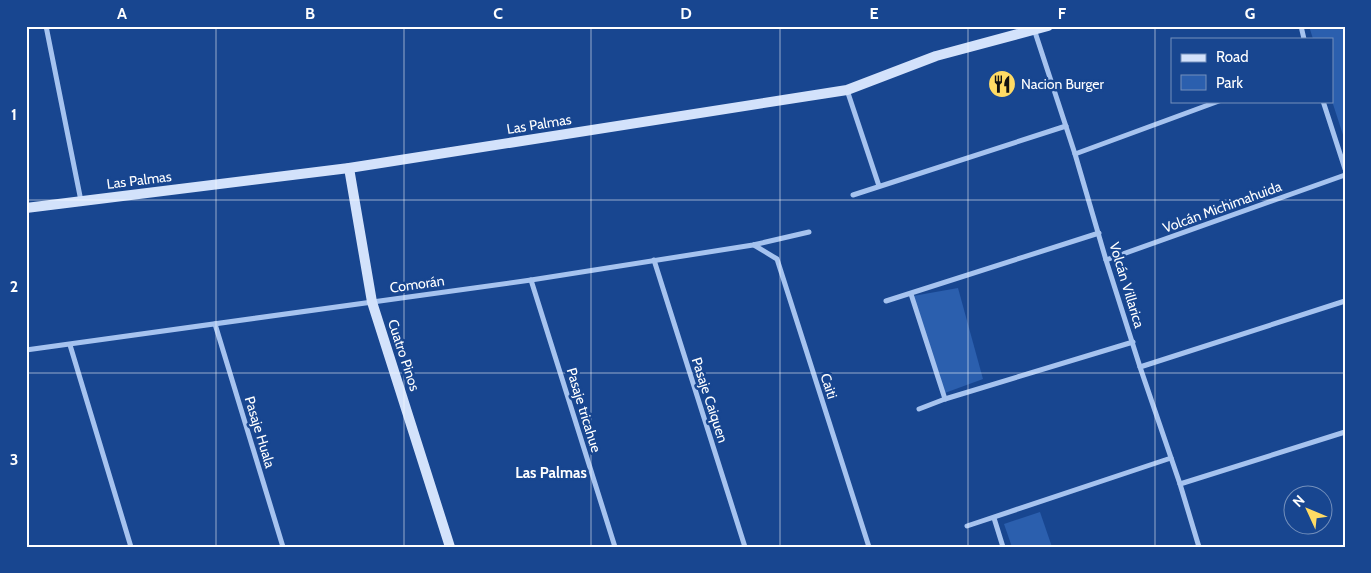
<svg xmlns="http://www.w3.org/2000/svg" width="1371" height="573" font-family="Cabin,sans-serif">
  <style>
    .green { fill: #2b5fae }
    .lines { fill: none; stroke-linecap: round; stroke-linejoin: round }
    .street { stroke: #a6c3ef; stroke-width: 5 }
    .secondary { stroke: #d3e2fb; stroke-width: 10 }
    .grid { fill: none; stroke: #fff; stroke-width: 1; stroke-opacity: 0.55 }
    .labels { text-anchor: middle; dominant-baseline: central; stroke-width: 5; stroke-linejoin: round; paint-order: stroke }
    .poi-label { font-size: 14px; fill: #fff; stroke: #184690; text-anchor: start }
    .street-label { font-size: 14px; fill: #fff; stroke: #184690 }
    .neighbourhood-label { font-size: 15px; font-weight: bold; fill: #fff; stroke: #184690 }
    .neatline { fill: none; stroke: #fff; stroke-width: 2 }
    .grid-label { font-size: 16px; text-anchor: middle; font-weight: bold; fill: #fff }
  </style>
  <rect width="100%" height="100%" fill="#184690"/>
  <g class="green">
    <polygon points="1309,26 1345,26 1345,141 1332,101 1332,39 1313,39"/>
    <polygon points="958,288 983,379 942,394 913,296"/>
    <polygon points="1040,512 1052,547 1012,547 1004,524"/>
  </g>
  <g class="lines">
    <g class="street">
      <polyline points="46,26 81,201"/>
      <polyline points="1301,26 1304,39"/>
      <polyline points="1034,29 1075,154 1106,260 1140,367 1180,484 1199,547"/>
      <polyline points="847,90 879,186"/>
      <polyline points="1323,101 1345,169"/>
      <polyline points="1075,154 1219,101"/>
      <polyline points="853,195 1066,126"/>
      <polyline points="754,245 777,259 869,547"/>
      <polyline points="654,260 745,547"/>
      <polyline points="1106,260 1345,175"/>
      <polyline points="531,280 615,547"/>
      <polyline points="911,294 945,399"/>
      <polyline points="886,301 1099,233"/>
      <polyline points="215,324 283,547"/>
      <polyline points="70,345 131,547"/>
      <polyline points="26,350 531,280 753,245 809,232"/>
      <polyline points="1140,367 1345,301"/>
      <polyline points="919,409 945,399 1133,342"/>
      <polyline points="1180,484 1345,432"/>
      <polyline points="994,518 1003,547"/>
      <polyline points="967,526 1171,458"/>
    </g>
    <g class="secondary">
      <polyline points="349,168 372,302 450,547"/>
      <polyline points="26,208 349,168 847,90 936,56 1048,26"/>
    </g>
  </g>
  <path class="grid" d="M216 26V547M404 26V547M591 26V547M780 26V547M968 26V547M1155 26V547M26 200H1345M26 373H1345"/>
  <defs>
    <g id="restaurant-disc" transform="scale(1.4375)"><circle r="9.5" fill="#ffdb64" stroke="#184690"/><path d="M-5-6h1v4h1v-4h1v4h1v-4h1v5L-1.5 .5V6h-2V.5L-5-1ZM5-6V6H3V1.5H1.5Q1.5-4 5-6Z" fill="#111"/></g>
  </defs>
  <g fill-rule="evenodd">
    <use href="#restaurant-disc" x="1002" y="84"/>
  </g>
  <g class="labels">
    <g class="poi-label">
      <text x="1021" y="84">Nacion Burger</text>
    </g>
    <g class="street-label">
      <text transform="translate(539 124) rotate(-9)">Las Palmas</text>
      <text transform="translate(139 180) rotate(-7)">Las Palmas</text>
      <text transform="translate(1222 207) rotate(-20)">Volcán Michimahuida</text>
      <text transform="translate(417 284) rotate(-8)">Comorán</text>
      <text transform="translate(1127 285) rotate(73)">Volcán Villarica</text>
      <text transform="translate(404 355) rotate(72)">Cuatro Pinos</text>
      <text transform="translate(829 386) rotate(72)">Caiti</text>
      <text transform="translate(710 400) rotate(72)">Pasaje Caiquen</text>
      <text transform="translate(584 410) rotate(73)">Pasaje tricahue</text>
      <text transform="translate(260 432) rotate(73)">Pasaje Huala</text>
    </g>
    <g class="neighbourhood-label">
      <text x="551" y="473">Las Palmas</text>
    </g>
  </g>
  <rect width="1371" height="573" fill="none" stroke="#184690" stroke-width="55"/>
  <rect x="1171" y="38" width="162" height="65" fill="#184690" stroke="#7490bc"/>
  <rect x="1181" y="54" width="25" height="8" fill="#d3e2fb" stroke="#7490bc"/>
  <text x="1216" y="62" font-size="15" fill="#ffffff">Road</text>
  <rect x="1181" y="75" width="25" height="15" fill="#2b5fae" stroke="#7490bc"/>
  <text x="1216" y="88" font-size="15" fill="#ffffff">Park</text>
  <g transform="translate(1308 510) rotate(314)"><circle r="24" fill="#184690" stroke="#7490bc"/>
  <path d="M0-4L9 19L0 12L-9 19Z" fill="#ffdb64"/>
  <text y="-8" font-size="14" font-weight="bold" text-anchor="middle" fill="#ffffff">N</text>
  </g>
  <rect x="28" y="28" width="1316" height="518" class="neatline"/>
  <g class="grid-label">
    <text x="122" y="19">A</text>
    <text x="310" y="19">B</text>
    <text x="498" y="19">C</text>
    <text x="686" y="19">D</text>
    <text x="874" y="19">E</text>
    <text x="1062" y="19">F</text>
    <text x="1250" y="19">G</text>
    <text x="14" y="120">1</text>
    <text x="14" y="292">2</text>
    <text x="14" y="465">3</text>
  </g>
</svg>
